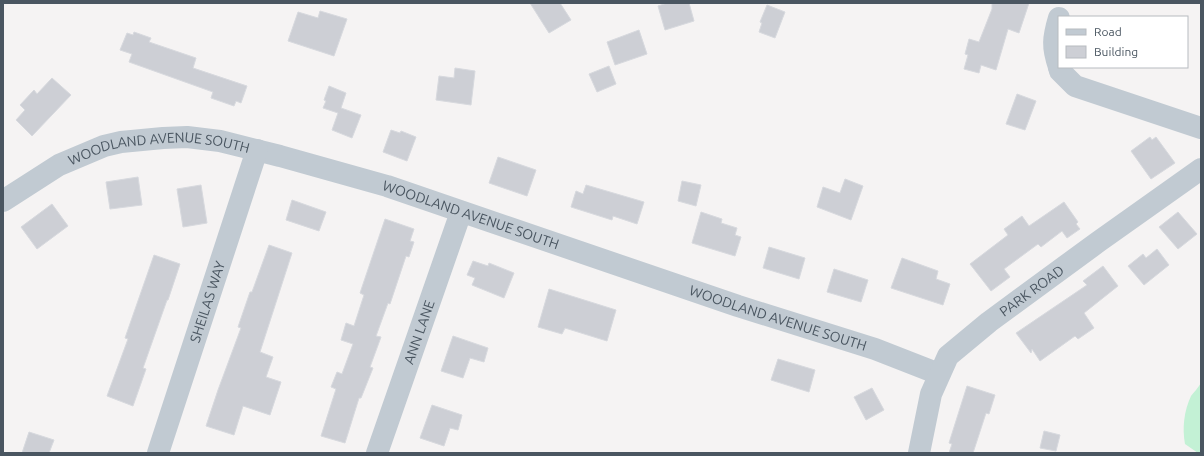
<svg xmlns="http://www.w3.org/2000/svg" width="1204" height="456" font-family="Ubuntu,sans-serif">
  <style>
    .green { fill: #c3f1d5 }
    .building { fill: #cdcfd5; stroke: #d7d9de }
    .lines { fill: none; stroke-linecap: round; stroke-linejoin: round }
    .minor { stroke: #c1cad2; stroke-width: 22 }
    .labels { text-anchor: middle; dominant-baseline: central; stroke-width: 3; stroke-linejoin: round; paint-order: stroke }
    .street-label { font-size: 14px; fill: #4a5661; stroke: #fff }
  </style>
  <rect width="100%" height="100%" fill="#f5f3f3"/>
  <path class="green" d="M1201 383V453H1198L1185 444C1182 428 1184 411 1191 396 1194 392 1198 388 1201 383Z"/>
  <g class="building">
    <polygon points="530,3 560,3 571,20 549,33"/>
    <polygon points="667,3 689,3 694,21 665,30 658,6"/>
    <polygon points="992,3 1029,3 1019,33 1008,29 996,70 981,65 979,73 964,69 968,55 965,54 969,39 979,42 992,9"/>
    <polygon points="767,5 785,12 775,38 759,32 762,23 760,22"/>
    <polygon points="320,11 347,19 334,56 288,41 298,12 318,18"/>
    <polygon points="639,30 647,54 615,65 607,42"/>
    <polygon points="134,32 151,38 149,42 196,58 193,68 247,86 241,103 236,101 234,106 211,98 213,92 129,62 132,54 120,50 127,33 133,35"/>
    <polygon points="609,66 616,84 597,92 589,74"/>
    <polygon points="455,68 475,71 471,105 436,100 439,76 454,78"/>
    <polygon points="52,78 71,95 32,136 16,120 25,110 20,105 34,90 37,94"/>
    <polygon points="329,86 346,93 341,108 361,115 352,138 332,130 338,113 323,108 326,101 324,100"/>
    <polygon points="1017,94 1036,101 1025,130 1006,124"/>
    <polygon points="391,130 400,133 401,131 416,137 407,161 383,152"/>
    <polygon points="1150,137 1152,140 1156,137 1175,163 1151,179 1131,151"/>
    <polygon points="498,157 536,170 527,196 489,183"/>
    <polygon points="138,177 142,205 110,209 106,182"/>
    <polygon points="845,179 863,186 851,220 817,207 823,187 840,193"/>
    <polygon points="682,181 701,185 696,206 678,201"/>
    <polygon points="201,185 207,223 183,227 177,189"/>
    <polygon points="586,185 644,202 637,224 613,216 612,220 571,207 576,191 583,194"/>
    <polygon points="292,200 326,212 319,231 286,220"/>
    <polygon points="1064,202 1078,222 1076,224 1080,229 1067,238 1062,231 1041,247 1038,244 1004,269 1010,277 991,291 970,264 1008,235 1004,229 1022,216 1029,226"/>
    <polygon points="52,204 68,226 37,249 21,227"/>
    <polygon points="701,212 722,219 721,223 737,228 735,235 741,237 735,256 692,243"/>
    <polygon points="1178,212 1197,234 1178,249 1159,227"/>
    <polygon points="385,219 414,229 410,241 414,242 409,257 406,256 390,304 388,303 376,336 381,337 370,367 373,368 361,398 359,398 345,443 321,436 336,389 331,387 337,372 342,374 353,344 341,340 346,323 354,326 364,295 360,293"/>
    <polygon points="269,245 292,253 260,352 273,357 266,377 281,382 270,415 243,406 234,435 206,426 218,390 241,328 238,327 250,292 252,292"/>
    <polygon points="769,247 805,258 799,279 763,268"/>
    <polygon points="1157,249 1169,265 1144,285 1128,266 1143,254 1146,258"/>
    <polygon points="154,255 180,264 168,300 167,300 143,368 146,369 133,406 107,396 128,339 125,338"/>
    <polygon points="902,258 938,271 936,279 950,284 943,305 891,288"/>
    <polygon points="473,261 488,266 489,263 514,273 504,298 472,285 475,278 467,275"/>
    <polygon points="1103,266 1118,286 1084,313 1094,328 1078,339 1075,336 1040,361 1032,349 1031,353 1016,333 1087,285 1083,281"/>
    <polygon points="834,269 868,280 861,302 827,292"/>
    <polygon points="549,289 616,310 607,341 565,328 562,334 538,327"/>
    <polygon points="453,336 488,348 484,362 470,358 463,378 441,371"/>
    <polygon points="778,359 815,370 809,392 771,380"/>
    <polygon points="967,386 995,395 989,414 986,413 973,453 949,453 952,444 949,443"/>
    <polygon points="872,388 884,410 866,420 854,397"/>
    <polygon points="432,405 462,415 458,430 450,428 444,446 420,438"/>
    <polygon points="1044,431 1060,435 1056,451 1040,448"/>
    <polygon points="29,432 54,440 49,453 22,453"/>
  </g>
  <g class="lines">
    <g class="minor">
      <path d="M1059 18C1053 38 1052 47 1059 67"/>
      <polyline points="1059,67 1060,71 1075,86 1201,128"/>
      <path id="s1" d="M3 201 59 165 104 146 121 142 163 138 187 137 220 141 280 156 387 186 738 306 875 349 939 374"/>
      <path id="s2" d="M158 453 257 150"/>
      <path id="s3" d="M377 453 461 212"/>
      <path id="s4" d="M919 453 931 394 948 356 989 322 1098 242 1201 169"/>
    </g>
  </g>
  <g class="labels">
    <g class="street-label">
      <text stroke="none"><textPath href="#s1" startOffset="170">WOODLAND AVENUE SOUTH</textPath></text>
      <text stroke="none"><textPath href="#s1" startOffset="494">WOODLAND AVENUE SOUTH</textPath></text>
      <text stroke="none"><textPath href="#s4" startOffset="208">PARK ROAD</textPath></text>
      <text stroke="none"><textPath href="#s2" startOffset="159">SHEILAS WAY</textPath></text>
      <text stroke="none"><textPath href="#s1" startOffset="818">WOODLAND AVENUE SOUTH</textPath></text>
      <text stroke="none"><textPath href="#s3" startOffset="128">ANN LANE</textPath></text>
    </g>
  </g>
  <rect width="1204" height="456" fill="none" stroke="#4a5661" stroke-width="8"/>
  <rect x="1058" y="16" width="130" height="52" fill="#ffffff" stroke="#b7bbc0"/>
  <rect x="1066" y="29" width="20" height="6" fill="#c1cad2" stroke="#b7bbc0"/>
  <text x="1094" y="36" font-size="12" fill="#4a5661">Road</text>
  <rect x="1066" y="46" width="20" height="12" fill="#cdcfd5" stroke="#b7bbc0"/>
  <text x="1094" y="56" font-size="12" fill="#4a5661">Building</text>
</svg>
